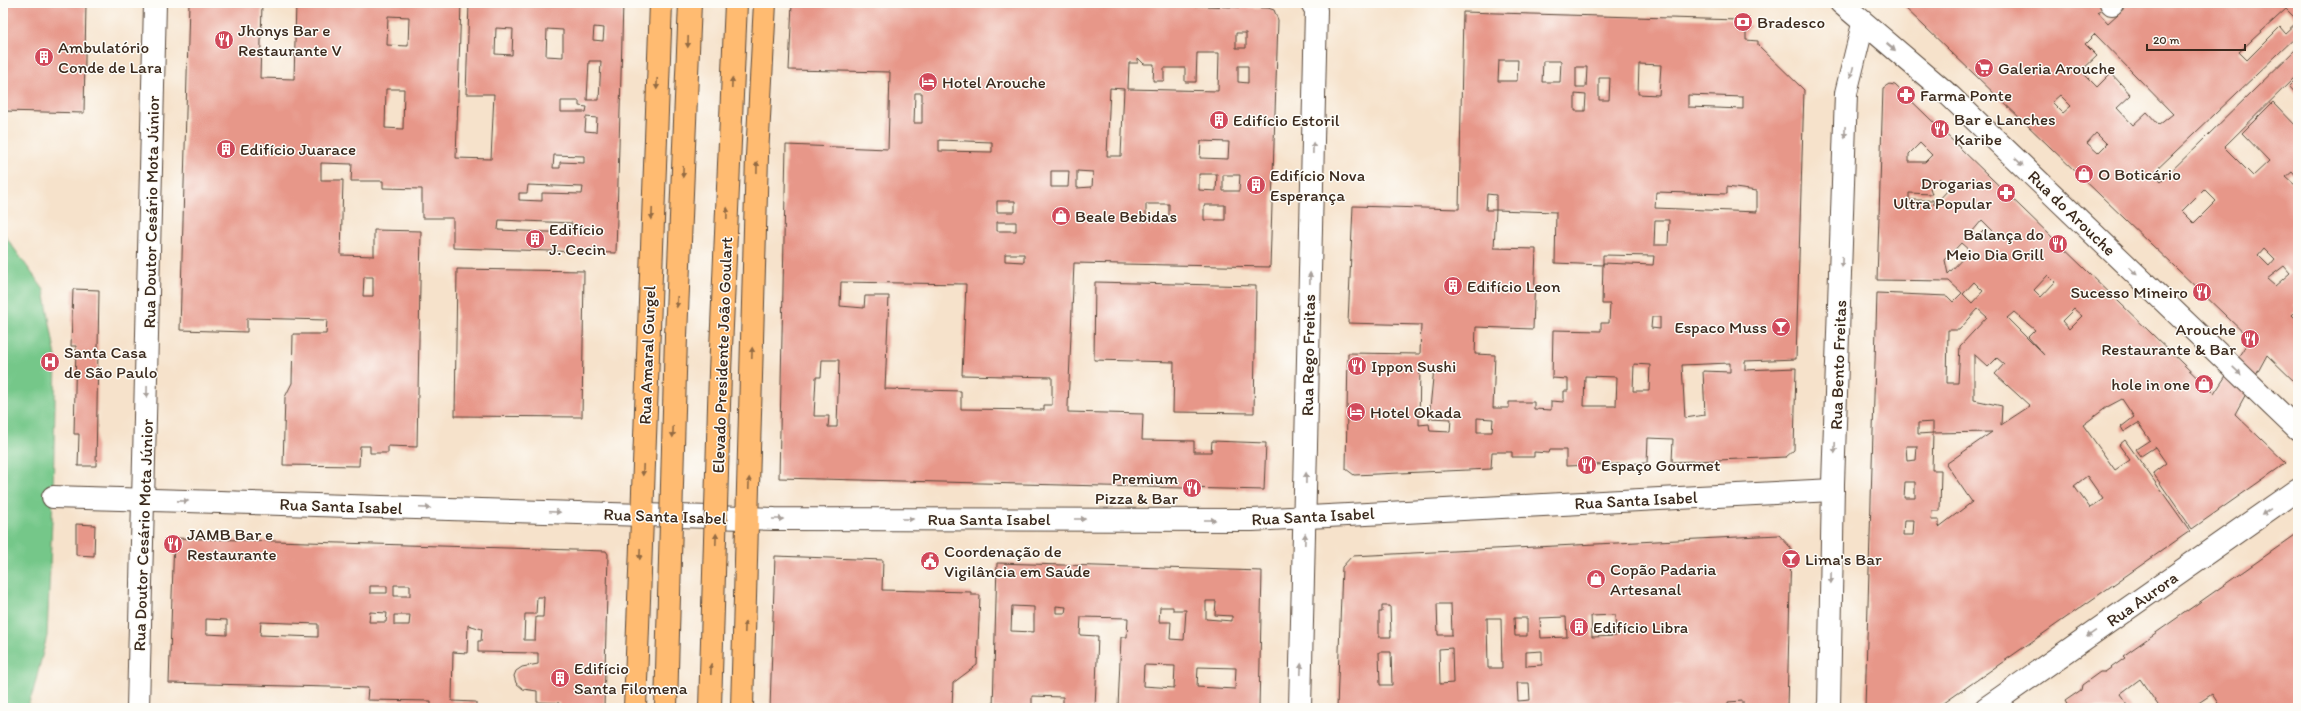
<svg xmlns="http://www.w3.org/2000/svg" width="2301" height="711" font-family="Itim,sans-serif">
  <style>
    .green { fill: #75c789; stroke: #587854 }
    .building { fill: #e79789; fill-rule: evenodd }
    .lines { fill: none; stroke-linecap: round; stroke-linejoin: round }
    .minor-casing { stroke: #574638; stroke-width: 24 }
    .major-casing { stroke: #574638; stroke-width: 24 }
    .minor { stroke: #fff; stroke-width: 22 }
    .major { stroke: #ffbb71; stroke-width: 22 }
    .highway-bridge-casing { stroke: #574638; stroke-width: 24; stroke-linecap: butt }
    .highway-bridge { stroke: #ffbb71; stroke-width: 22 }
    .oneway { fill: #936b43 }
    .oneway2 { fill: #a79f9a }
    .labels { text-anchor: middle; dominant-baseline: central; stroke-width: 3; stroke-linejoin: round; paint-order: stroke }
    .poi-label { font-size: 17px; fill: #3b2a1e; stroke: #fdfcf7; text-anchor: start }
    .street-label { font-size: 17px; fill: #3b2a1e; stroke: #fdfcf7 }
  </style>
  <rect width="100%" height="100%" fill="#fdfcf7"/>
  <filter id="ink" filterUnits="userSpaceOnUse"><feTurbulence type="fractalNoise" baseFrequency=".025" numOctaves="2"/><feDisplacementMap in="SourceGraphic" scale="8" xChannelSelector="R" yChannelSelector="G"/><feConvolveMatrix kernelMatrix="1 2 1 2 8 2 1 2 1" color-interpolation-filters="sRGB"/></filter>
  <filter id="wash" filterUnits="userSpaceOnUse"><feTurbulence type="fractalNoise" baseFrequency=".012" numOctaves="4" result="noise"/><feDisplacementMap in="SourceGraphic" scale="16" xChannelSelector="R" yChannelSelector="G"/><feGaussianBlur stdDeviation="0.9" result="paint"/><feColorMatrix in="noise" values="0 0 0 0 0 0 0 0 0 0 0 0 0 0 0 0 0 1.4 0 .05"/><feComposite in="paint" operator="in"/></filter>
  <g filter="url(#wash)">
    <rect width="100%" height="100%" fill="#f6e2cb"/>
    <polygon class="green" points="3,233 44,290 56,357 53,497 47,636 33,692 27,708 3,708"/>
    <g id="blocks">
      <g class="building">
        <polygon points="3,3 86,3 84,113 3,111"/>
        <path d="M189 3H262L260 78 294 79 296 3H461L456 158 491 159 494 94H466L469 3H623L616 253 453 248V218H422V189L383 188V181H351L352 164 321 163V180H343L341 255 374 256V230L421 231 417 447 388 446V453H370V446H360L359 466 283 465 285 397 292 383 293 334H326L327 320 247 318V332L180 330ZM388 16 409 17 408 46 387 45ZM594 27 604 28 603 41 593 40ZM496 28 513 29 512 55 495 54ZM547 29 563 30V57L546 56ZM589 61H601L599 100H587ZM386 89H404L403 129 385 128ZM561 101H579V106L587 107 586 112H561ZM586 117 597 118 596 132 585 131ZM554 155 584 156V163L560 162V168H553ZM528 185 583 187 582 194 542 193V201L519 200V193H527ZM499 220 572 223V233L498 230ZM364 277H373V296H363Z"/>
        <path d="M792 3H1107L1268 8 1274 10 1278 20 1270 267 1074 263 1068 406V412L1143 414 1142 440 1194 441V452H1211L1212 441 1266 443 1264 490 779 478 786 145 888 149 890 72 789 70ZM1236 33H1246V48H1236ZM1197 53H1219L1218 91 1128 89 1129 63H1138V58L1144 64H1154L1153 81H1164V68H1185V82H1196ZM1238 66H1248V83L1238 82ZM1110 88 1124 89 1121 156H1107ZM915 93H922V123H914ZM939 140 992 142V152L939 151ZM1201 141 1229 142 1228 159 1200 158ZM1051 171H1069L1068 187H1051ZM1077 171 1093 172 1092 187 1077 188ZM1199 174H1217L1216 191 1199 190ZM1223 175H1240L1239 191H1223ZM997 201H1015V212H997ZM1146 204H1169V220H1146ZM1204 205H1225V220H1204ZM997 222H1016V231H997ZM1005 254H1024V262L1005 261ZM841 282 966 284 962 375 1052 377V405H1044V410L961 409V391L885 389 889 296H865L864 308 840 306ZM822 360H839L837 427H828L829 416H814L816 377H821Z"/>
        <path d="M1900 3H2105L2107 6 2098 12 2108 23 2130 3H2298V35L2153 173 2161 181 2298 47V74L2224 147 2253 176 2269 161 2242 133 2273 102 2298 128V179L2292 172 2286 177 2295 185 2298 181V299L2294 306 2298 309 2292 315 2298 321V385L2267 355 2235 414 2286 463 2192 529 2153 473 2166 463 2155 447 2141 456 2136 449 2150 440 2138 423 2124 432 2121 427 2134 417 2122 399 2107 407 2083 425 2115 470 2130 460 2119 445 2125 440 2190 531 1937 708H1865L1877 293 1947 296 1953 302 1962 293 1949 281 1877 280 1883 88 1889 84 1895 85 2214 394 2250 339ZM2286 9 2298 21 2285 33 2280 27 2247 60 2239 52ZM2095 34 2173 114 2159 125 2147 112 2133 125 2117 108 2131 95 2111 73 2097 87 2081 71 2097 56 2085 44ZM2060 95 2071 106 2063 113 2052 102ZM2096 133 2107 144 2098 153 2087 143ZM1920 143 1932 155 1925 162H1909V154ZM1940 178 1950 188 1934 205 1933 200H1909V193L1932 194 1930 188ZM2204 189 2216 201 2194 223 2182 211ZM1982 220 1995 233 1990 238 1983 231 1977 237 1972 232ZM1961 243 1970 251 1948 274 1945 260ZM2264 248 2275 259 2269 266 2258 255ZM2284 266 2290 273 2275 286 2267 279ZM2048 275 2055 282 2041 297 2034 290ZM1974 282 1983 291 1972 303 1963 294ZM1978 309 1987 317 1960 346 1958 383H1947L1948 330H1959ZM2074 309 2082 316 2069 329 2062 321ZM2014 312 2035 330 2028 337 2044 355 2007 318ZM1974 354 1988 367 1997 358 2004 364 1995 374 2030 406 2001 425 2002 406 1974 400ZM1933 422V433L1992 432 1946 464 1972 502 1939 527V520H1931L1932 511H1940L1941 470H1932L1933 433 1918 434V423ZM1906 446H1917L1916 460 1907 461ZM2087 476 2103 499 2090 508 2074 486ZM1905 482H1915V498H1904ZM1904 520H1914L1913 535H1903Z"/>
        <path d="M1463 12 1738 20 1751 26 1746 33V40L1758 41V45L1804 90 1796 359 1745 361V370L1796 368 1794 450 1786 457 1672 462 1673 439 1648 438 1647 463 1566 466V450H1550L1549 453 1534 452V457H1512V452H1492L1491 469 1354 475 1346 469 1348 353 1420 354 1421 325 1348 323 1353 206 1459 209ZM1499 60H1518L1517 81H1498ZM1543 61H1561L1560 82H1542ZM1639 64 1661 65 1659 95 1638 94ZM1576 67H1587L1586 87H1576ZM1599 78H1610L1609 100H1599ZM1575 94 1586 95 1585 111H1575ZM1688 95 1743 97V109L1688 107ZM1727 187 1757 191V212L1655 208 1656 192 1727 194ZM1487 194 1496 195V210L1556 212 1555 263 1603 265V255L1654 256 1653 265 1603 263 1602 304H1610L1609 323H1601V331L1553 330 1552 378 1568 379V391H1564V402L1551 401V410L1534 409V402H1509V408H1493L1495 355 1475 354 1476 327 1533 329 1536 249 1494 248 1496 210H1486ZM1655 220H1669L1668 245H1654ZM1652 317H1660V329L1651 328ZM1730 363V372L1703 371 1705 415 1685 418 1682 365ZM1634 364 1650 365 1649 391H1633ZM1420 368H1434L1429 418 1451 419 1450 432 1430 431 1429 424 1419 425ZM1585 376 1617 377 1616 406H1584ZM1477 418 1493 419 1492 432H1477Z"/>
        <polygon points="2298,77 2298,96 2289,86"/>
        <polygon points="457,269 584,271 582,417 455,416"/>
        <polygon points="1095,282 1256,286 1254,413 1173,412 1174,362 1094,360"/>
        <polygon points="73,289 99,290 96,466 78,466 79,434 74,434 76,346 71,346"/>
        <polygon points="76,524 95,525 94,556 76,555"/>
        <polygon points="2298,533 2298,592 2295,594 2298,598 2298,708 2221,708 2212,694 2197,704 2199,708 2160,708 2140,679 2120,694 2130,708 2069,708 2065,701 2081,690 2082,685 2100,672 2105,672 2125,658 2123,656"/>
        <path d="M1779 535 1791 548 1787 708H1743V701L1728 702V708H1337L1342 567 1352 556ZM1437 604H1451L1452 635H1438ZM1382 606H1390L1391 637H1379V612H1382ZM1615 615 1616 636 1592 637 1591 616ZM1566 617 1567 637 1541 638 1540 618ZM1487 618H1501L1502 668H1488ZM1514 618H1527V636H1515ZM1452 648 1453 683 1440 684 1439 649ZM1542 651V665L1526 666V652ZM1379 652H1391L1392 685H1380ZM1517 683H1529L1530 700 1518 701Z"/>
        <path d="M174 538 606 551 608 554 604 708H559V703L537 702V691L523 689 516 683 514 676 516 671 522 667 538 664V653L478 652V641H481L482 629 468 625 467 653 453 652 452 701 476 702V708H431V701L367 700 368 688 169 683ZM394 585H410V596H394ZM370 586H387V593H370ZM537 597H544L543 617H536L535 640H524L525 614H536ZM370 612 387 613 386 622H369ZM394 615H410L409 625H394ZM206 619 227 620V635L206 634ZM261 622 318 624V637L260 635Z"/>
        <polygon points="775,556 883,560 882,590 971,592 971,595 980,595 977,665 953,683 952,708 831,706 831,708 770,708"/>
        <path d="M997 563 1262 571 1259 708H1118L1121 637H1127L1128 618 1081 617 1080 635 1098 636 1095 708H1063V697L1032 696V708H993ZM1206 601H1216L1215 615 1232 616V621L1206 619ZM1012 606 1034 607V632L1011 631ZM1056 606 1066 607 1065 613H1056ZM1160 607H1173V610H1186L1184 640 1170 639 1171 622H1159ZM1144 665 1175 666 1174 688 1143 686ZM1198 667 1236 668 1235 689 1197 687Z"/>
      </g>
    </g>
  </g>
  <g filter="url(#ink)">
    <use href="#blocks" fill-opacity="0" stroke="#574638" stroke-width="1"/>
    <g class="lines">
      <g class="minor-casing">
        <g id="minor">
          <polyline points="1841,3 1950,96 2298,430"/>
          <polyline points="2111,3 2112,4"/>
          <polyline points="53,497 775,519 1252,520 1833,490"/>
          <polyline points="138,708 155,3"/>
          <polyline points="1300,708 1316,10 1312,3"/>
          <polyline points="1829,708 1833,484 1846,93 1863,24"/>
          <polyline points="1986,708 2298,489"/>
        </g>
      </g>
      <g class="major-casing">
        <g id="major">
          <polyline points="635,708 661,3"/>
          <polyline points="742,708 757,156 765,3"/>
        </g>
      </g>
      <use href="#minor" class="minor"/>
      <use href="#major" class="major"/>
      <g class="highway-bridge-casing">
        <g id="highway-bridge">
          <polyline points="666,708 676,336 690,3"/>
          <polyline points="710,708 720,372 736,3"/>
        </g>
      </g>
      <use href="#highway-bridge" class="highway-bridge"/>
    </g>
    <defs><path id="oneway-solid" d="M-6-.8H1V-3.2L6.5 0L1 3.2V.8H-6Z"/></defs>
    <g class="oneway">
      <use href="#oneway-solid" transform="translate(688 42) rotate(92)"/>
      <use href="#oneway-solid" transform="translate(732 83) rotate(-88)"/>
      <use href="#oneway-solid" transform="translate(657 84) rotate(92)"/>
      <use href="#oneway-solid" transform="translate(757 167) rotate(-89)"/>
      <use href="#oneway-solid" transform="translate(683 172) rotate(92)"/>
      <use href="#oneway-solid" transform="translate(727 213) rotate(-88)"/>
      <use href="#oneway-solid" transform="translate(652 214) rotate(92)"/>
      <use href="#oneway-solid" transform="translate(677 302) rotate(92)"/>
      <use href="#oneway-solid" transform="translate(752 353) rotate(-88)"/>
      <use href="#oneway-solid" transform="translate(673 432) rotate(92)"/>
      <use href="#oneway-solid" transform="translate(643 470) rotate(92)"/>
      <use href="#oneway-solid" transform="translate(749 483) rotate(-88)"/>
      <use href="#oneway-solid" transform="translate(716 539) rotate(-88)"/>
      <use href="#oneway-solid" transform="translate(640 554) rotate(92)"/>
      <use href="#oneway-solid" transform="translate(745 627) rotate(-88)"/>
      <use href="#oneway-solid" transform="translate(711 669) rotate(-88)"/>
    </g>
    <g class="oneway2">
      <use href="#oneway-solid" transform="translate(1891 47) rotate(40)"/>
      <use href="#oneway-solid" transform="translate(1852 72) rotate(104)"/>
      <use href="#oneway-solid" transform="translate(1845 132) rotate(91)"/>
      <use href="#oneway-solid" transform="translate(1313 148) rotate(-89)"/>
      <use href="#oneway-solid" transform="translate(2019 162) rotate(44)"/>
      <use href="#oneway-solid" transform="translate(1842 262) rotate(92)"/>
      <use href="#oneway-solid" transform="translate(2133 271) rotate(44)"/>
      <use href="#oneway-solid" transform="translate(1310 278) rotate(-89)"/>
      <use href="#oneway-solid" transform="translate(2237 371) rotate(44)"/>
      <use href="#oneway-solid" transform="translate(147 392) rotate(91)"/>
      <use href="#oneway-solid" transform="translate(1835 448) rotate(92)"/>
      <use href="#oneway-solid" transform="translate(1306 478) rotate(-89)"/>
      <use href="#oneway-solid" transform="translate(183 501) rotate(1)"/>
      <use href="#oneway-solid" transform="translate(425 508) rotate(2)"/>
      <use href="#oneway-solid" transform="translate(555 512) rotate(2)"/>
      <use href="#oneway-solid" transform="translate(2266 512) rotate(145)"/>
      <use href="#oneway-solid" transform="translate(778 519)"/>
      <use href="#oneway-solid" transform="translate(908 519)"/>
      <use href="#oneway-solid" transform="translate(1080 519)"/>
      <use href="#oneway-solid" transform="translate(1210 520)"/>
      <use href="#oneway-solid" transform="translate(1305 539) rotate(-88)"/>
      <use href="#oneway-solid" transform="translate(1831 578) rotate(91)"/>
      <use href="#oneway-solid" transform="translate(2091 634) rotate(145)"/>
      <use href="#oneway-solid" transform="translate(1301 669) rotate(-88)"/>
    </g>
  </g>
  <defs>
    <g id="bank-disc" transform="scale(1)"><circle r="9.5" fill="#d1495b" stroke="#fdfcf7"/><path d="M-6-4H6V4H-6ZM0-2.3a2.3 2.3 0 1 0 0 4.6a2.3 2.3 0 1 0 0-4.6Z" fill="#fff"/></g>
    <g id="restaurant-disc" transform="scale(1)"><circle r="9.5" fill="#d1495b" stroke="#fdfcf7"/><path d="M-5-6h1v4h1v-4h1v4h1v-4h1v5L-1.5 .5V6h-2V.5L-5-1ZM5-6V6H3V1.5H1.5Q1.5-4 5-6Z" fill="#fff"/></g>
    <g id="building-disc" transform="scale(1)"><circle r="9.5" fill="#d1495b" stroke="#fdfcf7"/><path d="M-4-6H4V6H1V3H-1V6H-4ZM-2.5-4.3h1.7v1.8h-1.7ZM.8-4.3h1.7v1.8H.8ZM-2.5-1h1.7V.8h-1.7ZM.8-1h1.7V.8H.8Z" fill="#fff"/></g>
    <g id="supermarket-disc" transform="scale(1)"><circle r="9.5" fill="#d1495b" stroke="#fdfcf7"/><path d="M-6-5.5h2.5l.6 2H6L4.5 2H-2.5L-4.4-4H-6ZM-1.5 3.2a1.3 1.3 0 1 0 .1 0ZM3 3.2a1.3 1.3 0 1 0 .1 0Z" fill="#fff"/></g>
    <g id="hotel-disc" transform="scale(1)"><circle r="9.5" fill="#d1495b" stroke="#fdfcf7"/><path d="M-6-4.5h1.5V1H6V5H4.5V3h-9V5H-6ZM-4 0a1.8 1.8 0 1 1 3.6 0ZM.5 0V-2.5h3Q6-2.5 6 0Z" fill="#fff"/></g>
    <g id="pharmacy-disc" transform="scale(1)"><circle r="9.5" fill="#d1495b" stroke="#fdfcf7"/><path d="M-2-6h4v4h4v4h-4v4h-4v-4h-4v-4h4Z" fill="#fff"/></g>
    <g id="shop-disc" transform="scale(1)"><circle r="9.5" fill="#d1495b" stroke="#fdfcf7"/><path d="M-5-2.5h2.3a2.7 3.5 0 0 1 5.4 0H5L5.5 6h-11ZM-1.5-2.5h3a1.5 2.3 0 0 0-3 0Z" fill="#fff"/></g>
    <g id="bar-disc" transform="scale(1)"><circle r="9.5" fill="#d1495b" stroke="#fdfcf7"/><path d="M-6-5H6L.8 .8V4.5H3.5V6h-7V4.5H-.8V.8Z" fill="#fff"/></g>
    <g id="hospital-disc" transform="scale(1)"><circle r="9.5" fill="#d1495b" stroke="#fdfcf7"/><path d="M-5-5h3v3.5h4V-5h3V5h-3V1.5h-4V5h-3Z" fill="#fff"/></g>
    <g id="civic-disc" transform="scale(1)"><circle r="9.5" fill="#d1495b" stroke="#fdfcf7"/><path d="M-.6-6.5H3V-4.5H.6V-3L4-1V1h2V6H-6V1h2V-1L-.6-3ZM-1.2 2.5V6h2.4V2.5Z" fill="#fff"/></g>
  </defs>
  <g fill-rule="evenodd">
    <use href="#bank-disc" x="1743" y="22"/>
    <use href="#restaurant-disc" x="224" y="40"/>
    <use href="#building-disc" x="44" y="57"/>
    <use href="#supermarket-disc" x="1984" y="68"/>
    <use href="#hotel-disc" x="928" y="82"/>
    <use href="#pharmacy-disc" x="1906" y="95"/>
    <use href="#building-disc" x="1219" y="120"/>
    <use href="#restaurant-disc" x="1940" y="129"/>
    <use href="#building-disc" x="226" y="149"/>
    <use href="#shop-disc" x="2084" y="174"/>
    <use href="#building-disc" x="1256" y="185"/>
    <use href="#pharmacy-disc" x="2006" y="193"/>
    <use href="#shop-disc" x="1061" y="216"/>
    <use href="#building-disc" x="535" y="239"/>
    <use href="#restaurant-disc" x="2058" y="244"/>
    <use href="#building-disc" x="1453" y="286"/>
    <use href="#restaurant-disc" x="2202" y="292"/>
    <use href="#bar-disc" x="1781" y="327"/>
    <use href="#restaurant-disc" x="2250" y="339"/>
    <use href="#hospital-disc" x="50" y="362"/>
    <use href="#restaurant-disc" x="1357" y="366"/>
    <use href="#shop-disc" x="2204" y="384"/>
    <use href="#hotel-disc" x="1356" y="412"/>
    <use href="#restaurant-disc" x="1587" y="465"/>
    <use href="#restaurant-disc" x="1192" y="488"/>
    <use href="#restaurant-disc" x="173" y="544"/>
    <use href="#bar-disc" x="1791" y="559"/>
    <use href="#civic-disc" x="930" y="561"/>
    <use href="#shop-disc" x="1596" y="579"/>
    <use href="#building-disc" x="1579" y="627"/>
    <use href="#building-disc" x="560" y="678"/>
  </g>
  <g class="labels">
    <g class="poi-label">
      <text x="1757" y="22">Bradesco</text>
      <text x="238" y="30">Jhonys Bar e<tspan x="238" dy="20">Restaurante V</tspan></text>
      <text x="58" y="47">Ambulatório<tspan x="58" dy="20">Conde de Lara</tspan></text>
      <text x="1998" y="68">Galeria Arouche</text>
      <text x="942" y="82">Hotel Arouche</text>
      <text x="1920" y="95">Farma Ponte</text>
      <text x="1954" y="119">Bar e Lanches<tspan x="1954" dy="20">Karibe</tspan></text>
      <text x="1233" y="120">Edifício Estoril</text>
      <text x="240" y="149">Edifício Juarace</text>
      <text x="2098" y="174">O Boticário</text>
      <text x="1270" y="175">Edifício Nova<tspan x="1270" dy="20">Esperança</tspan></text>
      <text x="1992" y="183" text-anchor="end">Drogarias<tspan x="1992" dy="20">Ultra Popular</tspan></text>
      <text x="1075" y="216">Beale Bebidas</text>
      <text x="549" y="229">Edifício<tspan x="549" dy="20">J. Cecin</tspan></text>
      <text x="2044" y="234" text-anchor="end">Balança do<tspan x="2044" dy="20">Meio Dia Grill</tspan></text>
      <text x="1467" y="286">Edifício Leon</text>
      <text x="2188" y="292" text-anchor="end">Sucesso Mineiro</text>
      <text x="1767" y="327" text-anchor="end">Espaco Muss</text>
      <text x="2236" y="329" text-anchor="end">Arouche<tspan x="2236" dy="20">Restaurante &amp; Bar</tspan></text>
      <text x="64" y="352">Santa Casa<tspan x="64" dy="20">de São Paulo</tspan></text>
      <text x="1371" y="366">Ippon Sushi</text>
      <text x="2190" y="384" text-anchor="end">hole in one</text>
      <text x="1370" y="412">Hotel Okada</text>
      <text x="1601" y="465">Espaço Gourmet</text>
      <text x="1178" y="478" text-anchor="end">Premium<tspan x="1178" dy="20">Pizza &amp; Bar</tspan></text>
      <text x="187" y="534">JAMB Bar e<tspan x="187" dy="20">Restaurante</tspan></text>
      <text x="944" y="551">Coordenação de<tspan x="944" dy="20">Vigilância em Saúde</tspan></text>
      <text x="1805" y="559">Lima's Bar</text>
      <text x="1610" y="569">Copão Padaria<tspan x="1610" dy="20">Artesanal</tspan></text>
      <text x="1593" y="627">Edifício Libra</text>
      <text x="574" y="668">Edifício<tspan x="574" dy="20">Santa Filomena</tspan></text>
    </g>
    <g class="street-label">
      <text transform="translate(151 212) rotate(-89)">Rua Doutor Cesário Mota Júnior</text>
      <text transform="translate(2072 213) rotate(44)">Rua do Arouche</text>
      <text transform="translate(647 355) rotate(-88)">Rua Amaral Gurgel</text>
      <text transform="translate(722 355) rotate(-88)">Elevado Presidente João Goulart</text>
      <text transform="translate(1308 355) rotate(-89)">Rua Rego Freitas</text>
      <text transform="translate(1838 365) rotate(-88)">Rua Bento Freitas</text>
      <text transform="translate(1636 500) rotate(-3)">Rua Santa Isabel</text>
      <text transform="translate(341 506) rotate(2)">Rua Santa Isabel</text>
      <text transform="translate(665 516) rotate(2)">Rua Santa Isabel</text>
      <text transform="translate(1313 516) rotate(-3)">Rua Santa Isabel</text>
      <text x="989" y="519">Rua Santa Isabel</text>
      <text transform="translate(143 535) rotate(-88)">Rua Doutor Cesário Mota Júnior</text>
      <text transform="translate(2142 599) rotate(-35)">Rua Aurora</text>
    </g>
  </g>
  <rect width="2301" height="711" fill="none" stroke="#fdfcf7" stroke-width="16"/>
  <path d="M2147 44v6h98v-6" fill="none" stroke="#3b2a1e" stroke-width="2"/>
  <text x="2153" y="44" font-size="12" fill="#3b2a1e" stroke="#fdfcf7" stroke-width="3" paint-order="stroke">20 m</text>
</svg>
